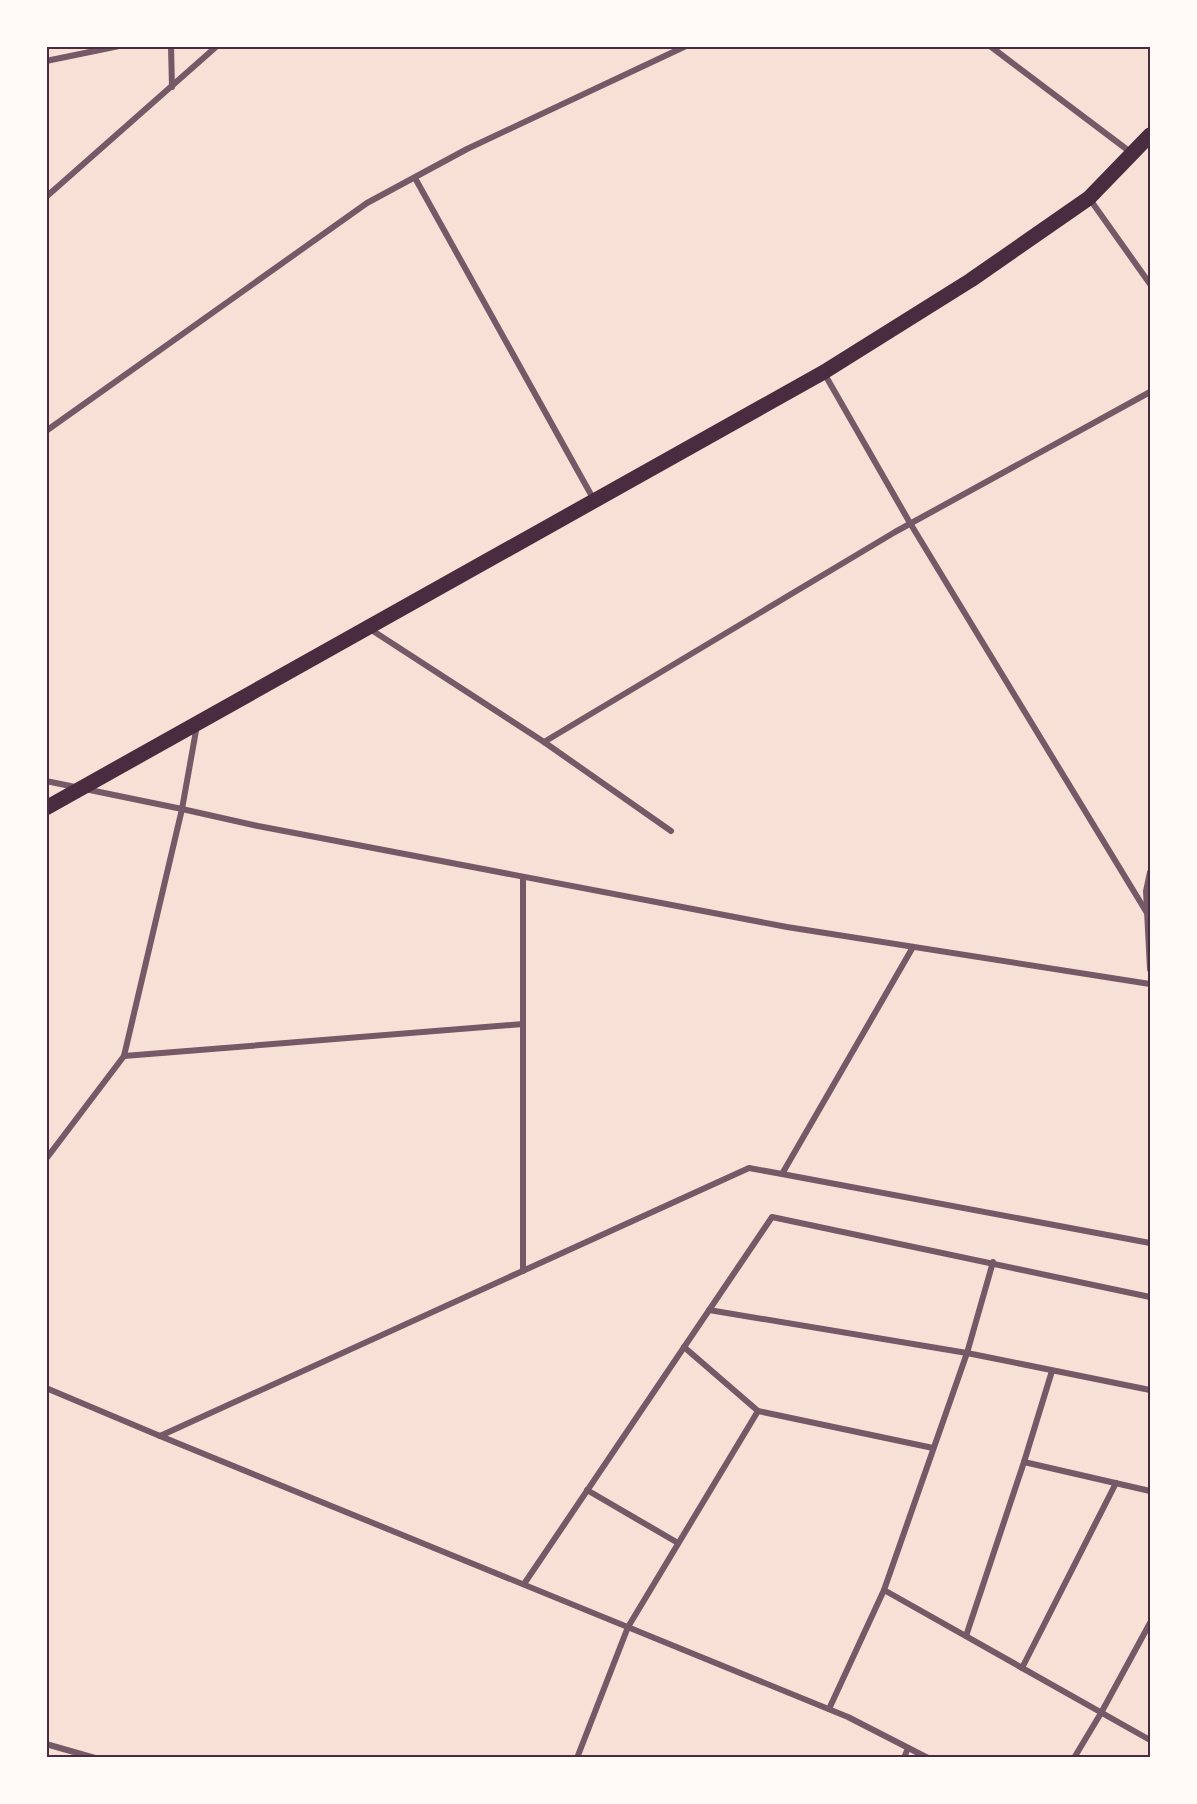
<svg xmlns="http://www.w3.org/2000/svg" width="1197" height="1804" font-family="'Alegreya Sans',sans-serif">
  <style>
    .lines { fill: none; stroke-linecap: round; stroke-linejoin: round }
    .minor { stroke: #755966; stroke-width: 6 }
    .primary { stroke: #4a2c40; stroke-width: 15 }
    .neatline { fill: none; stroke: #4a2c40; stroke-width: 2 }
  </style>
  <rect width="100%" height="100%" fill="#f7e1d7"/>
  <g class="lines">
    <g class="minor">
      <polyline points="171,46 172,87"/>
      <polyline points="990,46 1133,154"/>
      <polyline points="46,61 119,46"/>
      <polyline points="415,178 594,500"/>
      <polyline points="46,197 217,46"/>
      <polyline points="1089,198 1150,284"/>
      <polyline points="824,373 910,523 1147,913"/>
      <polyline points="46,431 367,203 467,149 686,46"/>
      <polyline points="370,629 544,742 671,831"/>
      <polyline points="544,742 895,532 1150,392"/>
      <polyline points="46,781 182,809 258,826 787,927 1150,984"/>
      <polyline points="1150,872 1146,891 1150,969"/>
      <polyline points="523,877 523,1271"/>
      <polyline points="124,1056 523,1024"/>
      <polyline points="46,1159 124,1056 182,809 197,725"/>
      <polyline points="782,1174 1150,1243"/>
      <polyline points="709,1310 967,1353 1150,1390"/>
      <polyline points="684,1347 758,1411"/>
      <polyline points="46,1388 160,1436 848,1717 928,1758"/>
      <polyline points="160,1436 749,1168 782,1174 913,947"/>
      <polyline points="1024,1462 1150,1491"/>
      <polyline points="587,1490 678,1543"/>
      <polyline points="524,1584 772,1217 1150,1297"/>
      <polyline points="884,1590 1150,1740"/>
      <polyline points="966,1636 1024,1462 1052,1371"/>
      <polyline points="1022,1668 1116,1483"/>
      <polyline points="829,1709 884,1590 967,1353 993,1262"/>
      <polyline points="46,1744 95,1758"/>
      <polyline points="577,1758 628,1627 758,1411 933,1448"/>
      <polyline points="904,1758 908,1748"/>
      <polyline points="1074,1758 1101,1713 1150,1623"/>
    </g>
    <polyline class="primary" points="46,808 824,372 971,280 1089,198 1150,135"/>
  </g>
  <rect width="1197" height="1804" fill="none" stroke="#fffaf5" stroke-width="96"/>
  <rect x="48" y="48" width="1101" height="1708" class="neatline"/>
</svg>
